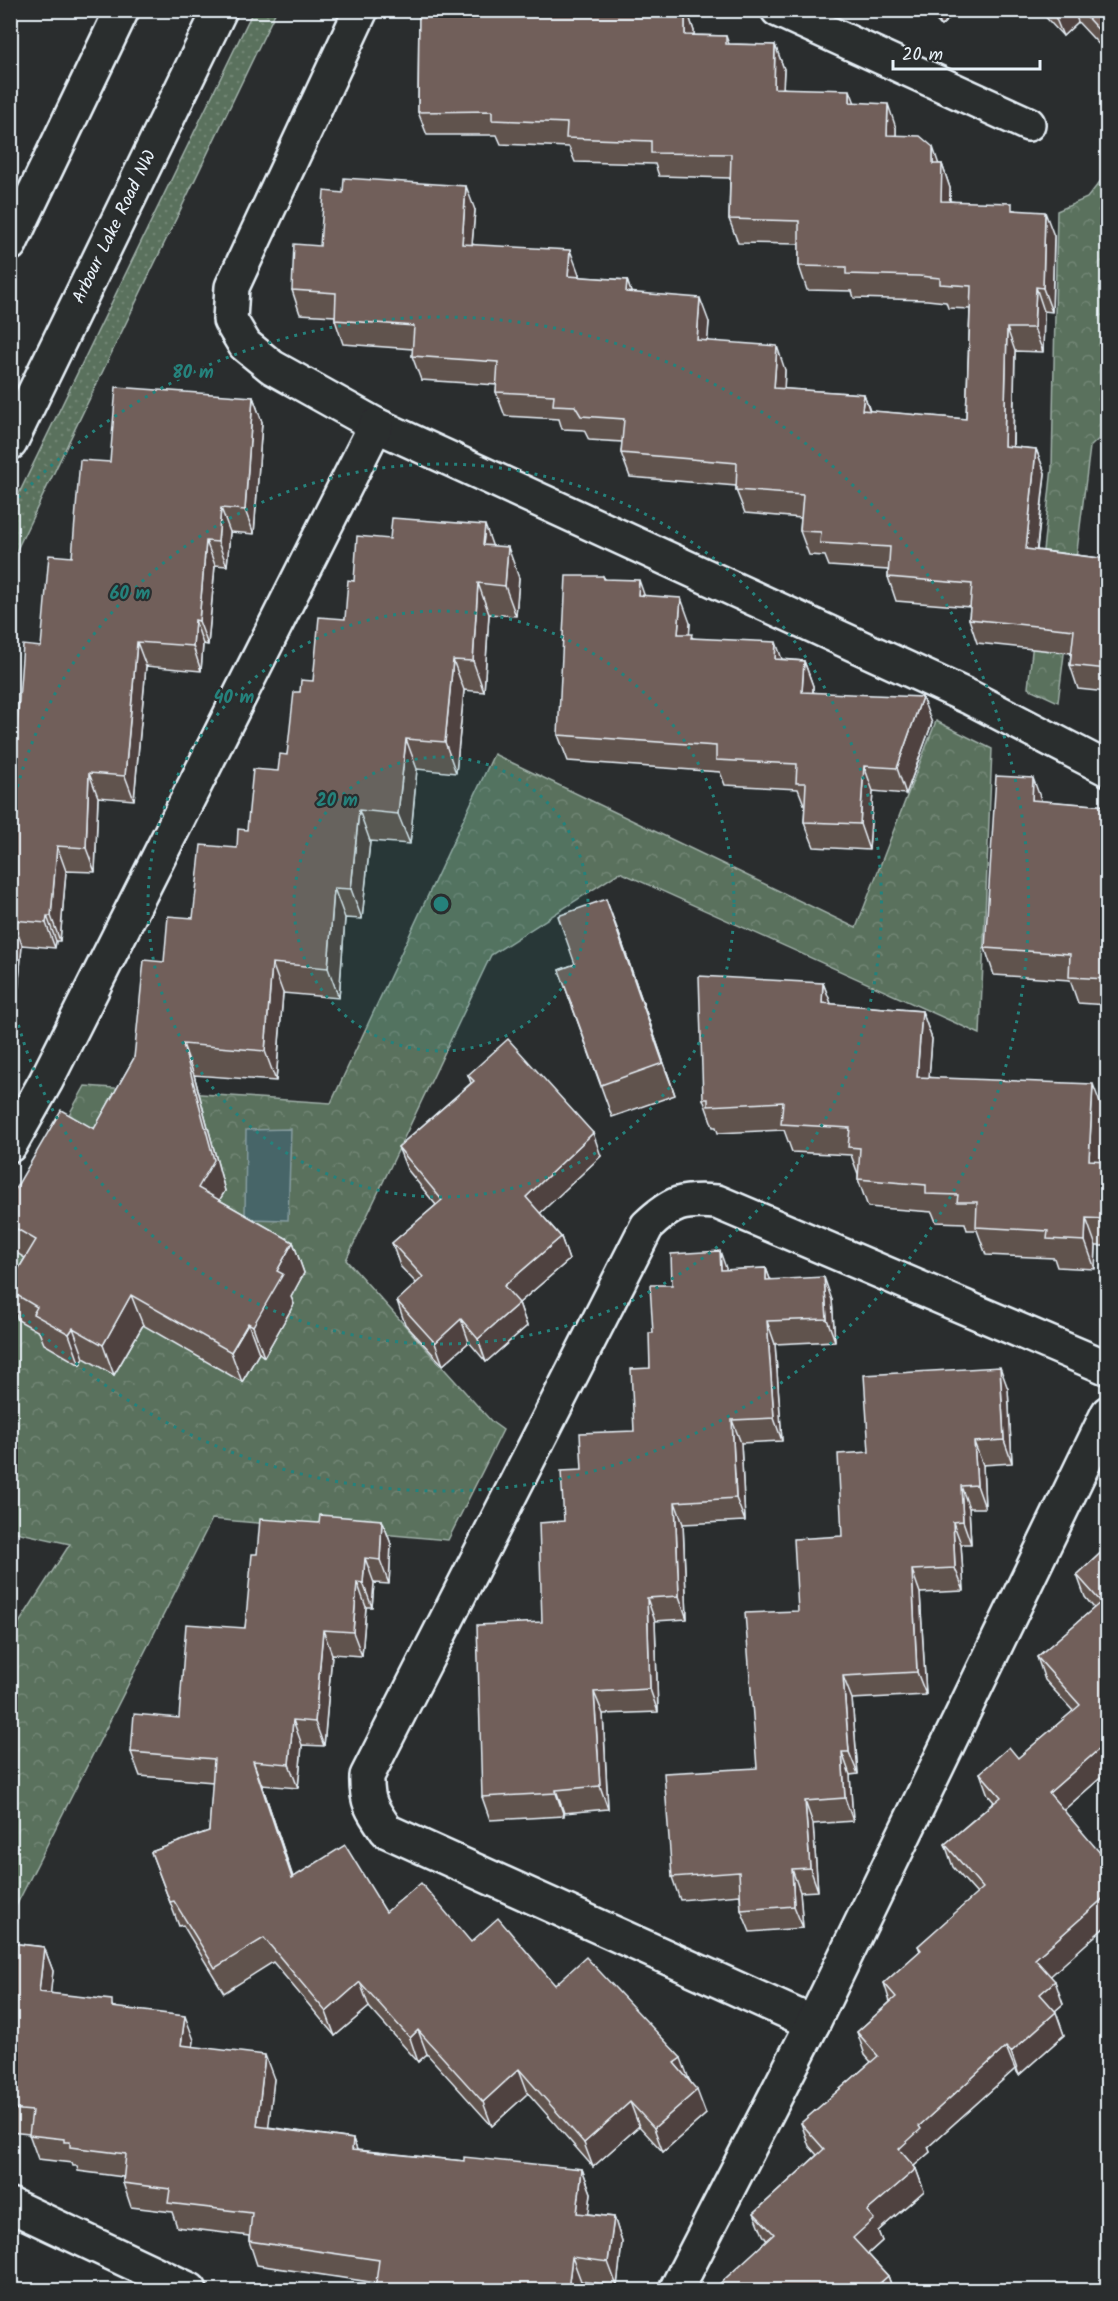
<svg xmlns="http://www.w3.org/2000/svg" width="1118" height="2301" font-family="Kalam,sans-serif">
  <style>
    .grass { fill: url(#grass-dots); stroke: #a1b1aa; stroke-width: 1.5 }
    .park { fill: url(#park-crowns); stroke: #a1b1aa; stroke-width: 1.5 }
    .water { fill: #466567; stroke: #879da1; stroke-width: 1.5 }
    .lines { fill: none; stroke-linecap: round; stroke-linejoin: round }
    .minor-casing { stroke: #e8f1f8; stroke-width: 38 }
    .minor { stroke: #2a2d2e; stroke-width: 33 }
    .wall { fill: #61524d; stroke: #e8f1f8; stroke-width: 1.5 }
    .shaded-wall { fill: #4f423f; stroke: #e8f1f8; stroke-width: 1.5 }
    .building { fill: #715f5a; stroke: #e8f1f8; stroke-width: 1.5 }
    .ring { fill: none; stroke: #25827c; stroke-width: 3; stroke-dasharray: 3 6 }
    .labels { text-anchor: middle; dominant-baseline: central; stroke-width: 4.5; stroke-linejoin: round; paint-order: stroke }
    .street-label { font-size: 18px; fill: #e8f1f8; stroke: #2a2d2e }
    .centre { fill: #25827c; stroke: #2a2d2e; stroke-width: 3 }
    .ring-label { font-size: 18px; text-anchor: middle; font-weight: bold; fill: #25827c; stroke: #2a2d2e; stroke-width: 4.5; stroke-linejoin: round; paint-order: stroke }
  </style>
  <defs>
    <pattern id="grass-dots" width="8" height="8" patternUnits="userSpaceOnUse" patternTransform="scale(1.5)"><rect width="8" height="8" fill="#5a715d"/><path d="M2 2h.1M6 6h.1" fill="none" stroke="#728675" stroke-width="1.8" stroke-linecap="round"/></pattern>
    <pattern id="park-crowns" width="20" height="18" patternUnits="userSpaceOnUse" patternTransform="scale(1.5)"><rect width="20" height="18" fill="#5a715d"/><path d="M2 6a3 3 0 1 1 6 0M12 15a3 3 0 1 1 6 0" fill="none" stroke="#728675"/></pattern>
  </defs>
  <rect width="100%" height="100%" fill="#2a2d2e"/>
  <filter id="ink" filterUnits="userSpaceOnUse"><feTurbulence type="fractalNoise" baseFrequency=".0167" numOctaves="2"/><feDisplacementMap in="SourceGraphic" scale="12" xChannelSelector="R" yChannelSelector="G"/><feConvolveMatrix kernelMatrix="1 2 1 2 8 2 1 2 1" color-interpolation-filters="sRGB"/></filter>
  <g filter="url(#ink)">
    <polygon class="grass" points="253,11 276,11 11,562 11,510"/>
    <g class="park">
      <polygon points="1107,173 1107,431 1090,447 1058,702 1028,688 1052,468 1057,211 1087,198"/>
      <polygon points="936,721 992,749 980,1034 620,872 491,955 346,1260 492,1422 503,1430 448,1540 212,1519 10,1918 10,1637 70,1544 11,1531 11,1218 85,1086 331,1103 494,754 856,928"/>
    </g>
    <polygon class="water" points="291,1129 288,1220 245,1219 246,1130"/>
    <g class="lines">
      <g class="minor-casing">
        <g id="minor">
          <polyline points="361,10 232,287 230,320 245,345 272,367 376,425 971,698 1108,769"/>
          <polyline points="778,10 1028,124"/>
          <polyline points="10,244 122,10"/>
          <polyline points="10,443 220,10"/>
          <polyline points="10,1145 46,1081 376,425"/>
          <path d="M813 2023 387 1831C372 1810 366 1802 367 1776L647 1226C672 1202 683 1199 717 1202L1108 1368"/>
          <polyline points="10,2205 190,2290"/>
          <polyline points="676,2290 813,2023 1108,1413"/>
        </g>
      </g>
      <use href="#minor" class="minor"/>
    </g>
    <g class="wall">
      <polygon points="419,10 687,10 694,31 694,35 726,36 729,44 775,45 784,69 783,88 855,103 896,128 896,135 939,164 942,164 950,188 950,201 1015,210 1054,236 1052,312 1044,311 1043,352 1015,351 1013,447 1036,449 1045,473 1037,550 1107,559 1107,692 1078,689 1070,665 1071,653 977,643 969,619 970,607 896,601 888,577 888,570 829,566 825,556 809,555 800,531 801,518 745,513 736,490 736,486 630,477 621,453 622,442 589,440 584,430 562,429 559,419 505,416 496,392 497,385 421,380 412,356 413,349 343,344 335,320 335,316 300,314 292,290 320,246 475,210 472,244 579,274 579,277 627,280 631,293 709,322 707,341 785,370 784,389 864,394 870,411 966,419 970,309 948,308 946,302 927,300 854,298 852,291 807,290 799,266 799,244 738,243 729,219 730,178 659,176 655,164 575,162 569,147 501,144 497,135 427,135 418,112"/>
      <polygon points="926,10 958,10 941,26"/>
      <polygon points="1039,10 1107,10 1107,53 1078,22 1063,36"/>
      <polygon points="253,397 262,422 254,534 230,532 227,566 215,565 208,645 203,644 201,671 146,666 134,800 98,797 95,872 66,871 60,941 56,941 55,948 22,945 15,1027 10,1026 10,725 17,726 41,647 72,557 110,462"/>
      <polygon points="492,546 519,578 516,616 489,614 484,692 464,690 456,773 417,769 410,844 370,841 362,919 345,918 339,998 283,993 276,1081 194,1075 225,1191 219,1200 293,1242 304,1273 291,1297 294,1304 264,1357 259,1353 242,1382 143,1325 114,1375 84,1358 80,1365 44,1344 39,1332 18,1320 10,1299 10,1283 25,1258 10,1249 10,1198 94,1129 134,1058 164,962 193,918 237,848 287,755 300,692 313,681 345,619 354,581"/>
      <polygon points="603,576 605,579 644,596 690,623 689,634 693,638 782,659 804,661 813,686 813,692 932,723 906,794 873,791 869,850 814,847 804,822 805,807 798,789 725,785 720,772 568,761 558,735"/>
      <polygon points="1041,801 1107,806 1107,1005 1078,1003 1070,980 994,975 985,948"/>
      <polygon points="618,931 675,1095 612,1117 559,970 575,964"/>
      <polygon points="823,983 831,1004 922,1011 932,1039 929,1077 1103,1111 1101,1161 1107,1161 1107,1246 1096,1246 1095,1269 1057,1267 1054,1258 986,1255 977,1230 967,1230 965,1223 936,1222 932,1212 868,1207 858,1179 858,1174 851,1155 792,1152 784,1130 718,1133 716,1127 713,1127 703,1099"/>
      <polygon points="468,1075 601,1156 540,1213 561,1237 569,1260 519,1303 527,1326 486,1362 469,1342 443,1365 405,1324 397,1301 417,1284 400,1266 392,1243 436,1205 407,1169 398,1147 471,1083"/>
      <polygon points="766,1268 770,1279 832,1300 835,1341 775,1344 782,1441 741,1443 745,1521 683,1524 687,1619 655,1621 658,1712 603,1714 608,1809 564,1813 564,1816 490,1820 482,1797 542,1622 564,1521 582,1470 634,1431 650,1368 653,1333 672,1285 726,1270"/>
      <polygon points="1008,1389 1012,1463 983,1465 985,1508 969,1508 971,1544 961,1544 964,1591 920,1593 926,1695 852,1699 858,1774 850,1775 853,1821 813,1824 818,1891 800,1892 803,1928 750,1932 741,1910 740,1895 680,1900 672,1877 757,1768 798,1611 842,1536 869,1452"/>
      <polygon points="382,1520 391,1544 389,1584 374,1583 372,1607 366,1607 362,1656 332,1654 324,1746 302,1745 298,1788 262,1785 293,1877 386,1912 471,1942 555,1985 690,2081 706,2114 663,2152 639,2126 593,2167 528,2093 492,2126 427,2054 418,2062 369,2007 335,2036 273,1962 224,1993 183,1925 179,1926 151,1852 209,1831 213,1782 140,1776 131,1752 179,1718 245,1628 257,1554 319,1523"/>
      <polygon points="1107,1547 1107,1772 1064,1810 1107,1925 1050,1976 1063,2004 1055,2011 1064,2035 1019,2075 1015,2069 928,2147 930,2152 914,2166 916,2169 924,2191 878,2231 882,2241 868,2254 888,2276 893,2290 715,2290 715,2288 767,2241 763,2235 754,2213 817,2155 809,2146 801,2123 871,2062 865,2055 857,2032 890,2002 884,1983 920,1951 918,1946 977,1894 953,1867 945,1844 994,1802 988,1795 980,1773 1018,1758 1073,1711 1045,1680 1037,1657 1094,1608 1085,1597 1077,1575"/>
      <polygon points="10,1943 44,1947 53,1971 50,1993 115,2007 194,2040 193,2047 274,2079 268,2127 353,2139 357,2150 464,2161 582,2169 591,2193 588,2214 614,2217 622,2242 617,2286 581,2281 580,2290 375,2290 376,2283 257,2265 249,2241 249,2236 177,2227 172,2212 131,2207 123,2183 123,2177 78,2171 77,2166 73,2166 72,2163 38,2159 29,2134 10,2132"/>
    </g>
    <g class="shaded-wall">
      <polygon points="685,10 687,10 694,31 694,58 685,35"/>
      <polygon points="935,10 958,10 941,26"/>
      <polygon points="1058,10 1074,10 1078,22 1063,36 1054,14"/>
      <polygon points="775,45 784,69 782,112 774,88"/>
      <polygon points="850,90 859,114 850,102"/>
      <polygon points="888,104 896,128 896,159 887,135"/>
      <polygon points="933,147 941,171 942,164 950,188 949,225 941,201 933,164"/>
      <polygon points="466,186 475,210 470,268 462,244"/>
      <polygon points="1045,212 1054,236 1052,312 1043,288"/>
      <polygon points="570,250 579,274 576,300 568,276"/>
      <polygon points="627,280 635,304 626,292"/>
      <polygon points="1036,287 1044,311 1043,352 1034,328"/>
      <polygon points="700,298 709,322 706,364 697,340"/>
      <polygon points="1007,328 1015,351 1012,470 1004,446"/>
      <polygon points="777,346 785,370 783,412 774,388"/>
      <polygon points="864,394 872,418 862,410"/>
      <polygon points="253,397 262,422 254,534 245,510"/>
      <polygon points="1036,449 1045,473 1034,573 1026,549"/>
      <polygon points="221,508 230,532 227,566 218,542"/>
      <polygon points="485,525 496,556 483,545"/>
      <polygon points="206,541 215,565 208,645 199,621"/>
      <polygon points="508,547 519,578 516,616 505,586"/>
      <polygon points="639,580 648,606 638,595"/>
      <polygon points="478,583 489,614 484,692 473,661"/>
      <polygon points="681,598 690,623 688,659 678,634"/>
      <polygon points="195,620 203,644 201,671 193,646"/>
      <polygon points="137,642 146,666 134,800 125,776"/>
      <polygon points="776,642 785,668 775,659"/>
      <polygon points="453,660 464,690 456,773 445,742"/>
      <polygon points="804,661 813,686 812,718 802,692"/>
      <polygon points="922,697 932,723 906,794 897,768"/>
      <polygon points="406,739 417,769 410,844 398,814"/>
      <polygon points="864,766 873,791 869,850 860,824"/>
      <polygon points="89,773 98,797 95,872 86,848"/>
      <polygon points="1033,778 1043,805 1032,800"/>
      <polygon points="359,810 370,841 362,919 351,889"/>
      <polygon points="57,846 66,871 60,941 51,916"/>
      <polygon points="334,888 345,918 339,998 328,968"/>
      <polygon points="606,899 618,931 675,1095 663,1063"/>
      <polygon points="47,916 56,941 55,948 46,923"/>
      <polygon points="13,920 22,945 15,1027 10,1015 10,948"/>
      <polygon points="272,963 283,993 276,1081 265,1051"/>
      <polygon points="823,983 834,1011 822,1003"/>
      <polygon points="922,1011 932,1039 927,1104 917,1077"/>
      <polygon points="183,1044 194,1075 225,1191 209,1218 198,1188"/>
      <polygon points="1093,1084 1103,1111 1099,1188 1089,1160"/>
      <polygon points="593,1133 601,1156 534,1219 526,1197"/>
      <polygon points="1086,1218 1096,1246 1095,1269 1085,1241"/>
      <polygon points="561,1237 569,1260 512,1309 504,1286"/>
      <polygon points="293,1242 304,1273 291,1297 294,1304 264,1357 253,1326 277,1271"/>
      <polygon points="720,1251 728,1274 721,1270"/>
      <polygon points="766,1268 774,1290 766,1280"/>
      <polygon points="824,1277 832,1300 835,1341 827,1319"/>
      <polygon points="131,1295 143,1325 114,1375 103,1345"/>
      <polygon points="519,1303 527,1326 486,1362 478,1339"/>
      <polygon points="461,1319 469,1342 443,1365 435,1343"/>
      <polygon points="767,1321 775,1344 782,1441 774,1418"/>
      <polygon points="248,1323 259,1353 242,1382 231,1352"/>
      <polygon points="73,1328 84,1358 80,1365 69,1334"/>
      <polygon points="1000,1367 1008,1389 1012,1463 1004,1440"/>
      <polygon points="732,1420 741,1443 745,1521 736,1498"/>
      <polygon points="974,1442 983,1465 985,1508 977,1485"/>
      <polygon points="961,1486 969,1508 971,1544 963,1521"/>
      <polygon points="675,1502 683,1524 687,1619 679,1596"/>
      <polygon points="382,1520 391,1544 389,1584 380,1560"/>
      <polygon points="953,1522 961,1544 964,1591 955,1568"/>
      <polygon points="365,1558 374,1583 372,1607 363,1583"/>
      <polygon points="912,1570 920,1593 926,1695 917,1672"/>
      <polygon points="357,1582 366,1607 362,1656 353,1632"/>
      <polygon points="647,1598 655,1621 658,1712 650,1689"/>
      <polygon points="323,1630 332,1654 324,1746 315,1722"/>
      <polygon points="843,1676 852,1699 858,1774 849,1752"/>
      <polygon points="594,1692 603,1714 608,1809 600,1786"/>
      <polygon points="293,1720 302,1745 298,1788 289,1764"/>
      <polygon points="1107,1742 1107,1772 1057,1816 1049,1793"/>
      <polygon points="842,1752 850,1775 853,1821 845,1798"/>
      <polygon points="253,1761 262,1785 301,1902 292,1878"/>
      <polygon points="556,1790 564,1813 564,1816 556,1793"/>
      <polygon points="805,1801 813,1824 818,1891 810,1868"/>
      <polygon points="792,1869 800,1892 803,1928 794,1906"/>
      <polygon points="1107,1895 1107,1925 1044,1982 1035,1959"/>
      <polygon points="44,1947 53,1971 48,2016 39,1992"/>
      <polygon points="1055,1981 1063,2004 1048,2017 1040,1994"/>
      <polygon points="360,1982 369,2007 335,2036 326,2012"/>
      <polygon points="1056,2012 1064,2035 1019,2075 1011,2052"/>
      <polygon points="185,2016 194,2040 190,2070 181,2045"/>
      <polygon points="418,2030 427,2054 418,2062 410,2038"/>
      <polygon points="1006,2047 1015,2069 928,2147 930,2152 907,2172 899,2149 919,2126"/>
      <polygon points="265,2055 274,2079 266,2150 257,2126"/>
      <polygon points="681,2058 690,2082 674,2063"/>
      <polygon points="519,2069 528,2093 492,2126 483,2102"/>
      <polygon points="697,2090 706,2114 663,2152 654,2128"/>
      <polygon points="630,2102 639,2126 593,2167 584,2143"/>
      <polygon points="353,2139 362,2164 352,2150"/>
      <polygon points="582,2169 591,2193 586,2237 577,2213"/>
      <polygon points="916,2169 924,2191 878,2231 882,2241 861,2260 853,2238 867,2211"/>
      <polygon points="614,2217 622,2242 617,2286 608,2262"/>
      <polygon points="572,2257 581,2281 580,2290 568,2290"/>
      <polygon points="888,2276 893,2290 872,2290"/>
    </g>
    <g class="building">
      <polygon points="419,10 685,10 685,35 726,36 726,44 775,45 774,88 850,90 850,102 888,104 887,135 920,136 933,147 933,164 942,164 941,201 1012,203 1012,210 1045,212 1043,288 1036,287 1034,328 1007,328 1004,446 1036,449 1026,549 1107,559 1107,669 1070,665 1074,630 969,619 972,584 888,577 890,547 820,543 821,532 800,531 803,495 736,490 737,463 621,453 624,419 581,416 575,406 553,405 554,395 496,392 498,362 412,356 414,326 335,320 336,293 292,290 294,244 320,246 324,191 343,193 344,178 466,186 462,244 570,250 568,276 627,280 626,292 700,298 697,340 777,346 774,388 864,394 862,410 966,419 971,286 940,284 940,278 919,276 846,274 846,267 799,266 799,221 729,219 731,154 651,153 651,141 566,138 567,123 492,120 492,111 418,112"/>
      <polygon points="1080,10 1107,10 1107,39"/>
      <polygon points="116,387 253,397 245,510 221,508 218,542 206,541 199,621 195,620 193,646 137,642 125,776 89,773 86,848 57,846 51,916 47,916 46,923 13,920 10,948 10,725 17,726 23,645 41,647 49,555 72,557 80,460 110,462"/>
      <polygon points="392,518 485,525 483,545 508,547 505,586 478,583 473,661 453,660 445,742 406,739 398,814 359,810 351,889 334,888 328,968 272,963 265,1051 183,1044 214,1160 198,1188 293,1242 277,1271 283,1274 253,1326 248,1323 231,1352 131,1295 103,1345 73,1328 69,1334 33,1314 37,1307 10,1291 10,1283 36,1240 10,1225 10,1198 61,1110 94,1129 134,1058 144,960 164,962 168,916 193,918 201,845 237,848 238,829 247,830 253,769 278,771 280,754 287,755 294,692 300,692 301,680 313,681 319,617 345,619 348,580 354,581 357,536 390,539"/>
      <polygon points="566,576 603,576 604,579 639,580 638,595 681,598 678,634 692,634 691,638 776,642 775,659 804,661 802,692 922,697 897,768 864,766 860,824 804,822 806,783 796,783 797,764 716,760 716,746 558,735"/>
      <polygon points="996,776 1033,778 1032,800 1107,806 1107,979 1069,977 1070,954 985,948"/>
      <polygon points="606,899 663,1063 601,1085 559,970 575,964 558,916"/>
      <polygon points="699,976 823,983 822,1003 922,1011 917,1077 1093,1084 1089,1160 1107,1161 1107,1219 1086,1218 1085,1241 1047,1239 1048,1231 976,1227 977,1202 957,1202 958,1195 926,1194 926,1185 858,1179 860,1148 848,1147 850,1128 781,1124 783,1102 708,1106 708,1099 703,1099"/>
      <polygon points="508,1039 593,1133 526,1197 561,1237 504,1286 519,1303 478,1339 461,1319 435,1343 397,1301 423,1277 392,1243 442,1200 398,1147 474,1081 468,1075"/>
      <polygon points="720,1251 721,1270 766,1268 766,1280 824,1277 827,1319 767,1321 774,1418 732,1420 736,1498 675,1502 679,1596 647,1598 650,1689 594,1692 600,1786 556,1790 556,1793 482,1797 477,1625 542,1622 539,1523 564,1521 561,1471 582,1470 580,1433 634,1431 631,1369 650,1368 649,1333 653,1333 650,1285 672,1285 671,1254"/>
      <polygon points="1000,1367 1004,1440 974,1442 977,1485 961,1486 963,1521 953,1522 955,1568 912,1570 917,1672 843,1676 849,1752 842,1752 845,1798 805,1801 810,1868 792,1869 794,1906 741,1910 739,1872 672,1877 664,1773 757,1768 745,1613 798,1611 794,1539 842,1536 838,1454 869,1452 864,1375"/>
      <polygon points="320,1515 382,1520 380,1560 365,1558 363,1583 357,1582 353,1632 323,1630 315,1722 293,1720 289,1764 253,1761 292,1878 345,1845 386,1912 421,1883 471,1942 498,1918 555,1985 586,1957 681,2058 674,2063 697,2090 654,2128 630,2102 584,2143 519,2069 483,2102 418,2030 410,2038 360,1982 326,2012 264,1938 215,1968 174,1901 170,1902 151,1852 209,1831 214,1759 131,1752 134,1714 179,1718 186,1624 245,1628 252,1554 257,1554 260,1519 319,1523"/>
      <polygon points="1107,1547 1107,1742 1049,1793 1107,1861 1107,1895 1035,1959 1055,1981 1040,1994 1056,2012 1011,2052 1006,2047 919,2126 921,2129 899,2149 916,2169 867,2211 874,2219 853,2238 888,2276 872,2290 717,2290 715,2288 774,2234 754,2213 824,2149 801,2123 878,2056 857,2032 896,1997 884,1983 921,1950 918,1946 983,1888 945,1844 1001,1797 980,1773 1009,1747 1018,1758 1080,1705 1037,1657 1101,1602 1077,1575"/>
      <polygon points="10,1943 44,1947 39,1992 112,2000 112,2007 185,2016 181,2045 265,2055 257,2126 353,2139 352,2150 464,2161 464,2157 582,2169 577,2213 614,2217 608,2262 572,2257 568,2290 375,2290 379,2260 249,2241 252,2213 168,2203 170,2189 123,2183 126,2154 70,2147 70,2142 64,2142 64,2139 29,2135 32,2111 10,2109"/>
    </g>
  </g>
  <circle cx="441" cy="904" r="147" fill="#25827c" fill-opacity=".12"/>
  <g class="ring">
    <circle cx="441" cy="904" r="147"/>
    <circle cx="441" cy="904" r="293"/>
    <path d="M11 813A440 440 0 1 1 11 995"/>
    <path d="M12 504A587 587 0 1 1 12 1304"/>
  </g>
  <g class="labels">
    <g class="street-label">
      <text transform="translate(115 227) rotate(-64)">Arbour Lake Road NW</text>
    </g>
  </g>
  <circle cx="441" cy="904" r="9" class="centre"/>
  <g class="ring-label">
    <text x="193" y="378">80 m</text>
    <text x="130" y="599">60 m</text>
    <text x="234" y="703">40 m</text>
    <text x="337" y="806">20 m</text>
  </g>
  <rect width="1118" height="2301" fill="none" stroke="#2a2d2e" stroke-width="36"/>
  <rect x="18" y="18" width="1082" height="2265" fill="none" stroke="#e8f1f8" stroke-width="2" filter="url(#ink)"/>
  <path d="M893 60v9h147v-9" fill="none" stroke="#e8f1f8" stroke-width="3"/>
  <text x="902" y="60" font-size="18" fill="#e8f1f8" stroke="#2a2d2e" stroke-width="4.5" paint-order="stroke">20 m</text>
</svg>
